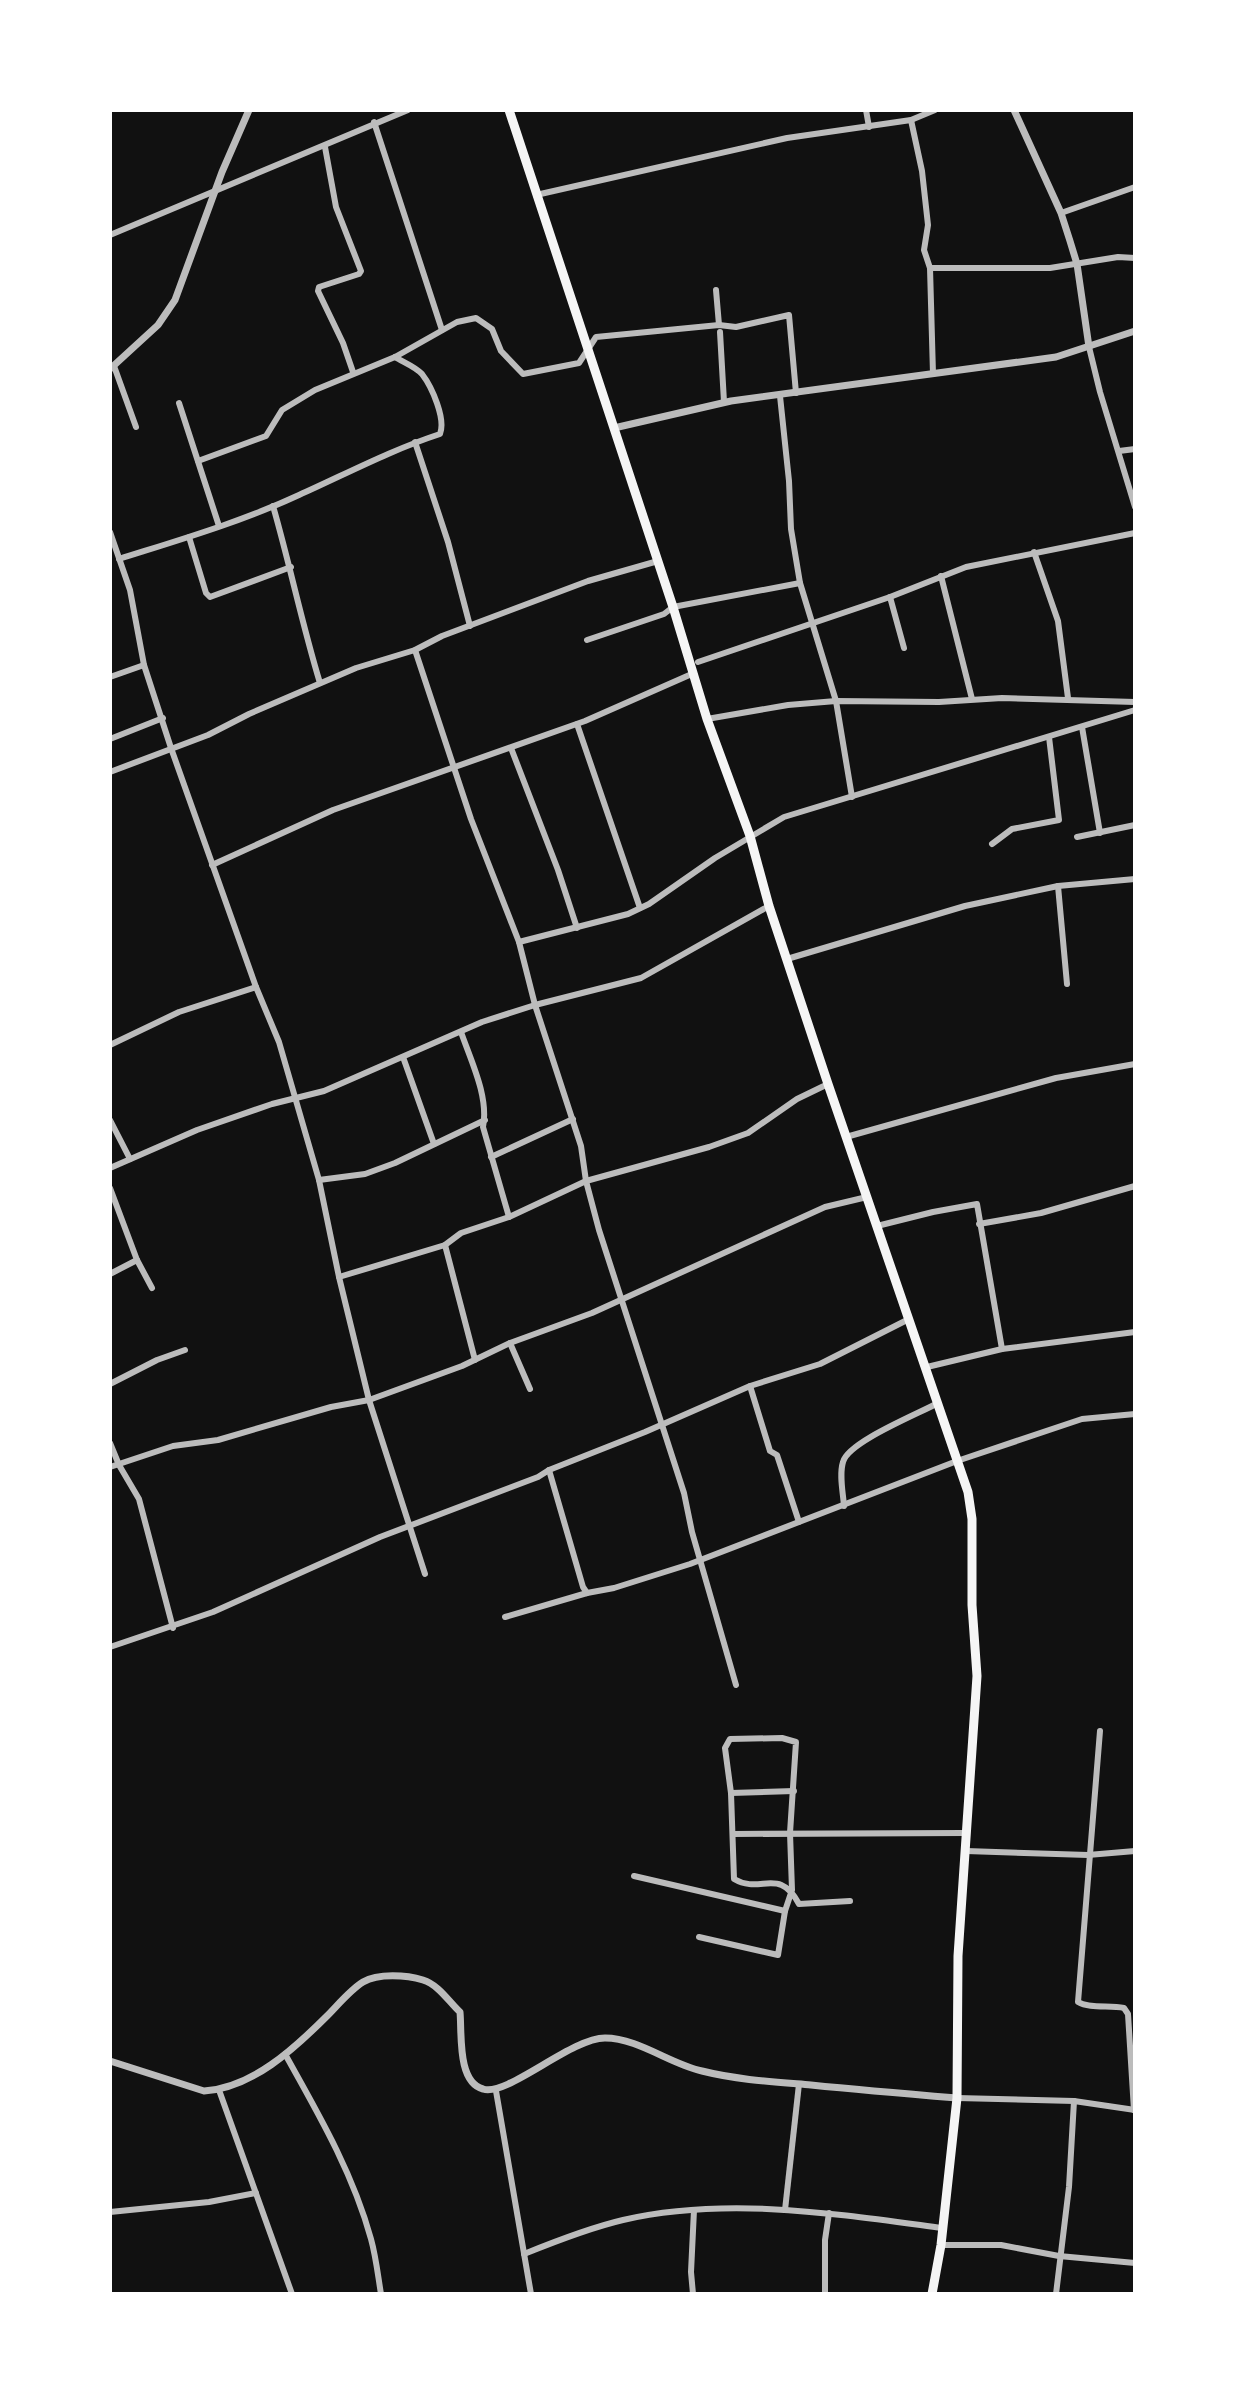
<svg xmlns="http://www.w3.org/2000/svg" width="1245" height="2404" font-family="Jost,sans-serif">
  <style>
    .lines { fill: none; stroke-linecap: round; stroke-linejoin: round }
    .minor { stroke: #bcbcbc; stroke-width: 6 }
    .tertiary { stroke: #bcbcbc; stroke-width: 7 }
    .primary { stroke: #f5f5f5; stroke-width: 9 }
  </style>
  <rect width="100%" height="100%" fill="#111"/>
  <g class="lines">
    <g class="minor">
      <polyline points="866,110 869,127"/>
      <polyline points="911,120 922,171 928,225 924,250 930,268"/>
      <polyline points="374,122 442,330"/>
      <polyline points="325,147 336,207 361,271 359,274 319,287 318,291 343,343 353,372"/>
      <polyline points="536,195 787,138 911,120 935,110"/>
      <polyline points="1061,213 1135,187"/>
      <polyline points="110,235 408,110"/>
      <polyline points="716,290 719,325"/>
      <polyline points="720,332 724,402"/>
      <polyline points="1089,347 1100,392 1135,507"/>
      <polyline points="114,366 136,427"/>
      <polyline points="933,374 930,268 1050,268 1118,257 1135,258"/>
      <polyline points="780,396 789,481 791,529 800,583 836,701 852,797"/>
      <polyline points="179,403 219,526"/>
      <polyline points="415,442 448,542 470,626"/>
      <polyline points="1119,451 1135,449"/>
      <polyline points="198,461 266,436 282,410 315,390 395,357 457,322 476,318 492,329 501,351 523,374 579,363 596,337 719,325 736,327 789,315 796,393"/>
      <path d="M273 506C290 565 302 624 320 683"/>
      <polyline points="110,532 130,590 144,665 171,748 256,987 279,1042 319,1180 339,1277 369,1400 425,1574"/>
      <polyline points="189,537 206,593 210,597 291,567"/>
      <polyline points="1034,552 1058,621 1068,698"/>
      <path d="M119 559C179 540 241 522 299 495 346 474 391 450 440 434 446 419 432 387 422 374 416 367 403 362 395 357"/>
      <polyline points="941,576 972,699"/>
      <polyline points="890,597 904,648"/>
      <polyline points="587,640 664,614 673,607 800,583"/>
      <polyline points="415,650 471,819 519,942 535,1005 581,1146 586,1181 599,1230 684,1493 692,1532 736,1685"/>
      <polyline points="698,662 890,597 966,567 1135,533"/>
      <polyline points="110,677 144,665"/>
      <polyline points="707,719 788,705 836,701 939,702 1002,698 1135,702"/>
      <polyline points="577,724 640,908"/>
      <polyline points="1082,727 1100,833"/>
      <polyline points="110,739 163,718"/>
      <polyline points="511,748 558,870 577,928"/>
      <polyline points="110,772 208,735 249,714 356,668 415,650 442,636 588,581 658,561"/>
      <polyline points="1077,837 1135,825"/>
      <polyline points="992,844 1012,829 1059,820 1049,737"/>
      <polyline points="212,865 333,810 585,721 694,673"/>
      <polyline points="1058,886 1067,984"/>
      <polyline points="519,942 628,914 649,904 715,858 784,817 1135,710"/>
      <polyline points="787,959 965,906 1058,886 1135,879"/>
      <path d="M461 1032C471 1061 489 1097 483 1127L509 1217"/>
      <polyline points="110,1045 179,1012 256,987"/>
      <polyline points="403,1057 434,1144"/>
      <polyline points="110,1120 130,1159"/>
      <polyline points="846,1137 1056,1078 1135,1064"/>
      <polyline points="491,1157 573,1119"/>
      <polyline points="110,1168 197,1130 272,1104 324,1091 482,1022 535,1005 641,978 769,906"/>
      <polyline points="319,1180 365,1174 395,1163 485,1120"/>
      <polyline points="110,1188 137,1260 152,1288"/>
      <polyline points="979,1224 1041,1213 1135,1186"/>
      <polyline points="877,1226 933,1212 977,1204 1002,1349"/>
      <polyline points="445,1245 475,1360"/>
      <polyline points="110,1274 137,1260"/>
      <polyline points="339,1277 445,1245 461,1233 509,1217 586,1181 709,1147 748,1133 797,1099 828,1084"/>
      <polyline points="510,1343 530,1389"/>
      <polyline points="927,1367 1002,1349 1135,1332"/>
      <polyline points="110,1384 157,1360 185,1350"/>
      <polyline points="750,1386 770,1451 777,1455 799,1522"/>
      <polyline points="110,1443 119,1465 139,1499 173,1628"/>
      <polyline points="110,1467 173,1446 218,1440 331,1407 369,1400 462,1366 510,1343 592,1313 825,1207 867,1197"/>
      <polyline points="549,1470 583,1587 587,1593"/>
      <path d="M844 1506C843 1492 839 1475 843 1462 848 1442 918 1414 938 1403"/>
      <polyline points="505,1617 587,1593 614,1588 690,1564 957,1461 1082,1419 1135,1414"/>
      <polyline points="110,1647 213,1612 380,1537 538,1477 549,1470 645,1432 750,1386 820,1364 909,1319"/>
      <path d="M1100 1731 1078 2002C1090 2009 1109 2005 1124 2008L1128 2014 1134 2110"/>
      <polyline points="731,1793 794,1791"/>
      <polyline points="733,1834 965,1833"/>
      <polyline points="966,1851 1088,1855 1135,1851"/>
      <polyline points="634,1876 785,1911"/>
      <path d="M699 1937 778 1955 785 1911 792 1890 790 1833 796 1742 782 1738 730 1739 725 1748 731 1793 734 1879C761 1895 779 1866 799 1904L850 1901"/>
      <path d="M285 2054C318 2113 353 2173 371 2239 376 2257 378 2276 381 2294"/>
      <polyline points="219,2090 292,2294"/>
      <polyline points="496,2091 531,2294"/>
      <polyline points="957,2098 1074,2101 1135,2110"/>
      <polyline points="785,2210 799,2084"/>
      <polyline points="110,2212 209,2202 256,2193"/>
      <polyline points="941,2245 1001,2245 1059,2256 1135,2263"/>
      <path d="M524 2254C556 2241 589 2228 623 2220 727 2196 838 2214 942 2228"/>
      <polyline points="693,2294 691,2272 694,2210"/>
      <polyline points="825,2294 825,2240 829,2213"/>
      <polyline points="1056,2294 1069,2187 1074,2101"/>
    </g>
    <g class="tertiary">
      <polyline points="1014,110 1061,213 1070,241 1077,264 1089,347"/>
      <polyline points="110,369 158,325 175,300 222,172 249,110"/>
      <polyline points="614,428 731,401 1056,357 1135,331"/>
      <path d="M110 2061 204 2091C252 2088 294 2049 327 2016 338 2005 350 1990 363 1982 378 1973 407 1975 423 1980 439 1985 449 2002 460 2012 462 2033 457 2082 483 2089 507 2097 571 2038 605 2038 638 2038 670 2064 702 2071 738 2080 775 2082 811 2085 860 2090 908 2094 957 2098"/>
    </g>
    <polyline class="primary" points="509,110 673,607 707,719 750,836 769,906 828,1084 968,1492 972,1519 972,1605 977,1676 958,1956 957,2098 941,2245 932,2294"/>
  </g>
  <rect width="1245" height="2404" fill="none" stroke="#ffffff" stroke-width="224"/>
</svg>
